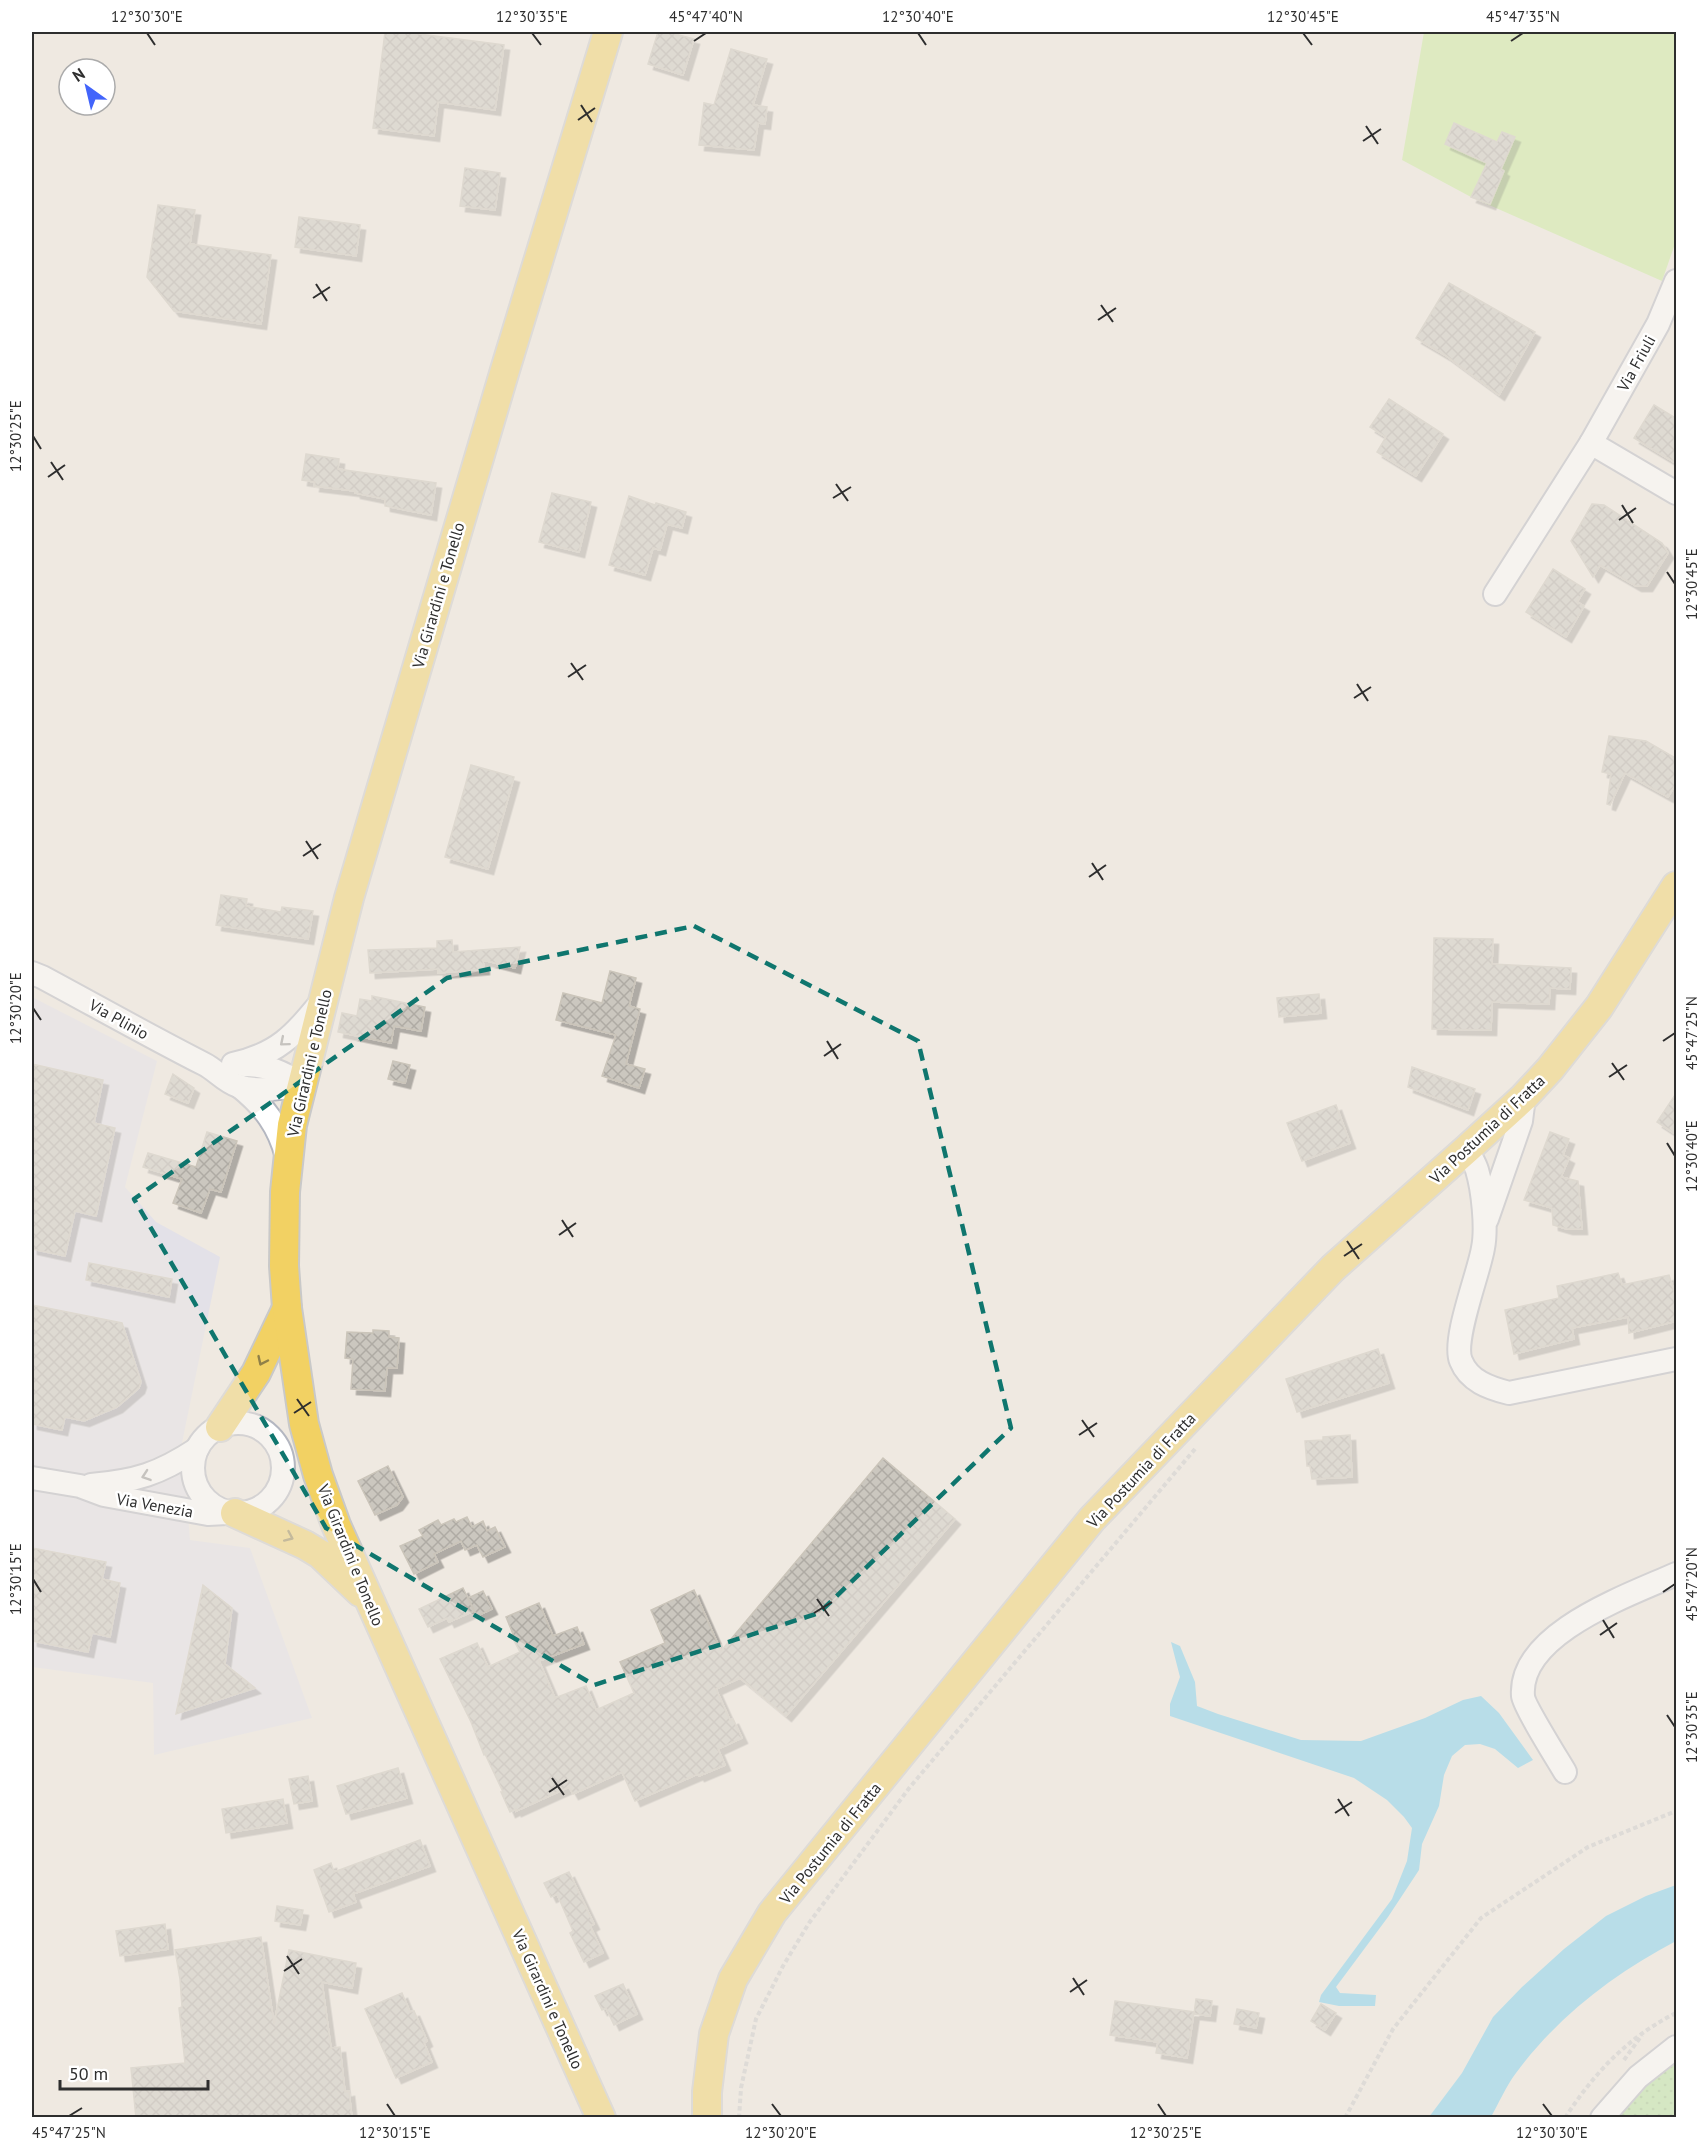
<svg xmlns="http://www.w3.org/2000/svg" width="1708" height="2149" font-family="'PT Sans',sans-serif">
  <style>
    .industrial { fill: #e3e1e8 }
    .grass { fill: url(#grass-dots) }
    .pitch { fill: #c9ec9a }
    .water { fill: #75cff0 }
    .building { fill: url(#building-cross-hatch); stroke: #cbc5ba; stroke-width: 1.5; filter: url(#shadow) }
    .lines { fill: none; stroke-linecap: round; stroke-linejoin: round }
    .minor-casing { stroke: #b4b7c1; stroke-width: 26 }
    .major-casing { stroke: #c9c9c9; stroke-width: 32 }
    .path { stroke: #c9c9c9; stroke-width: 4; stroke-dasharray: 4.5 3; stroke-linecap: butt }
    .minor { stroke: #fff; stroke-width: 22 }
    .major { stroke: #f2d163; stroke-width: 28 }
    .oneway { stroke: #969696 }
    .oneway2 { stroke: #908048 }
    .marked { fill: none; stroke: #0f766e; stroke-width: 4.5; stroke-dasharray: 12 8; stroke-linejoin: round }
    .ticks { fill: none; stroke: #2e2e2e; stroke-width: 2 }
    .labels { text-anchor: middle; dominant-baseline: central; stroke-width: 5; stroke-linejoin: round; paint-order: stroke }
    .street-label { font-size: 16px; fill: #2e2e2e; stroke: #fff }
    .neatline { fill: none; stroke: #2e2e2e; stroke-width: 2 }
    .ticks-label { font-size: 15px; text-anchor: middle; fill: #2e2e2e }
  </style>
  <defs>
    <pattern id="grass-dots" width="8" height="8" patternUnits="userSpaceOnUse" patternTransform="scale(1.5)"><rect width="8" height="8" fill="#b6e59e"/><path d="M2 2h.1M6 6h.1" fill="none" stroke="#9dc588" stroke-width="1.8" stroke-linecap="round"/></pattern>
    <pattern id="building-cross-hatch" width="8" height="8" patternUnits="userSpaceOnUse" patternTransform="scale(1.5)"><rect width="8" height="8" fill="#cbc7bf"/><path d="M0 0l8 8M0 8l8-8" fill="none" stroke="#afaba4"/></pattern>
    <filter id="shadow"><feDropShadow dx="5.5" dy="5.5" stdDeviation="0" flood-color="#0004"/></filter>
  </defs>
  <rect width="100%" height="100%" fill="#efe9e1"/>
  <polygon class="industrial" points="32,997 157,1061 125,1187 156,1222 220,1257 182,1443 190,1540 250,1548 312,1718 154,1755 153,1683 32,1667"/>
  <polygon class="grass" points="1676,2047 1676,2117 1602,2118"/>
  <polygon class="pitch" points="1424,32 1676,32 1676,241 1662,281 1471,197 1402,160"/>
  <g class="water">
    <polygon points="1171,1642 1180,1646 1195,1682 1197,1706 1218,1714 1301,1740 1361,1741 1425,1718 1463,1700 1481,1696 1499,1713 1533,1760 1518,1768 1495,1749 1480,1744 1465,1745 1452,1756 1444,1775 1439,1806 1422,1844 1419,1870 1388,1917 1336,1987 1340,1993 1376,1995 1375,2006 1339,2006 1319,2002 1321,1995 1392,1899 1407,1861 1412,1828 1404,1817 1387,1800 1354,1778 1170,1716 1170,1704 1180,1677"/>
    <path d="M1676 1885V1941C1615 1973 1558 2016 1516 2073 1506 2086 1499 2103 1491 2117H1429L1462 2073 1493 2017 1522 1987 1564 1949 1606 1916 1646 1896Z"/>
  </g>
  <g class="building">
    <polygon points="385,32 404,32 504,45 495,110 438,102 434,136 373,128"/>
    <polygon points="658,32 668,32 694,39 683,75 648,64"/>
    <polygon points="731,49 767,59 753,105 767,107 765,124 758,123 754,150 699,145 704,103 714,105"/>
    <polygon points="1454,123 1497,142 1502,132 1515,137 1501,169 1504,171 1490,204 1471,197 1487,163 1445,144"/>
    <polygon points="465,168 500,173 495,210 460,206"/>
    <polygon points="158,205 195,210 190,244 271,255 261,324 174,311 147,277"/>
    <polygon points="299,217 360,225 356,256 295,247"/>
    <polygon points="1449,283 1535,332 1499,395 1445,355 1416,338"/>
    <polygon points="1389,399 1443,434 1416,476 1377,452 1386,437 1370,427"/>
    <polygon points="1654,405 1677,419 1677,464 1634,438"/>
    <polygon points="306,454 339,459 338,469 436,483 431,515 385,506 385,499 355,493 355,491 314,486 315,482 302,480"/>
    <polygon points="552,493 591,502 579,552 539,542"/>
    <polygon points="629,496 655,505 656,503 686,512 682,528 667,524 660,550 653,548 645,575 609,565"/>
    <polygon points="1592,504 1604,505 1662,543 1668,553 1647,586 1636,586 1600,565 1593,577 1571,541"/>
    <polygon points="1553,569 1585,589 1577,602 1584,606 1566,637 1526,612"/>
    <polygon points="1609,736 1646,741 1677,759 1677,782 1668,797 1625,773 1610,805 1607,804 1611,774 1602,772"/>
    <polygon points="471,765 514,777 488,869 445,857"/>
    <polygon points="221,895 247,899 246,906 281,912 282,907 313,911 308,939 216,925"/>
    <polygon points="1434,938 1493,939 1492,964 1571,968 1570,989 1550,988 1549,1004 1492,1002 1491,1030 1432,1029"/>
    <polygon points="452,940 453,952 520,947 515,968 483,960 484,969 438,973 438,969 370,973 368,950 437,948 437,941"/>
    <polygon points="610,971 636,978 629,1006 640,1009 626,1064 645,1069 639,1088 602,1076 616,1035 556,1020 563,993 602,1003"/>
    <polygon points="1319,994 1321,1013 1279,1017 1277,998"/>
    <polygon points="372,996 425,1007 421,1031 394,1026 391,1043 338,1032 342,1013 357,1016 360,999 372,1001"/>
    <polygon points="393,1061 410,1065 405,1083 388,1079"/>
    <polygon points="32,1064 103,1080 94,1123 115,1128 96,1216 75,1211 65,1256 32,1249"/>
    <polygon points="1412,1067 1475,1089 1468,1110 1408,1087"/>
    <polygon points="173,1074 194,1088 188,1103 165,1094"/>
    <polygon points="1677,1092 1677,1135 1657,1122"/>
    <polygon points="1336,1105 1350,1143 1302,1161 1287,1123"/>
    <polygon points="207,1132 237,1141 221,1192 210,1189 201,1213 173,1203 182,1179 143,1167 148,1153 196,1167"/>
    <polygon points="1550,1132 1569,1139 1563,1155 1569,1158 1561,1177 1578,1181 1582,1229 1567,1229 1553,1225 1552,1208 1524,1200"/>
    <polygon points="89,1263 172,1279 169,1297 86,1280"/>
    <polygon points="1618,1273 1622,1285 1669,1275 1677,1300 1677,1321 1629,1333 1628,1317 1572,1328 1574,1339 1514,1354 1505,1310 1559,1298 1557,1286"/>
    <polygon points="32,1305 122,1323 141,1382 139,1388 117,1407 84,1421 65,1417 62,1430 32,1424"/>
    <polygon points="373,1330 389,1331 389,1337 399,1338 397,1368 387,1368 385,1391 351,1389 353,1359 345,1358 347,1332 373,1333"/>
    <polygon points="1378,1349 1389,1383 1297,1412 1286,1379"/>
    <polygon points="1350,1435 1352,1477 1312,1479 1310,1466 1307,1466 1305,1441 1323,1440 1323,1437"/>
    <polygon points="883,1458 955,1519 786,1716 740,1678 716,1689 730,1720 733,1719 742,1738 718,1749 725,1765 699,1776 698,1774 635,1801 622,1772 573,1794 569,1787 516,1811 516,1809 510,1812 501,1792 503,1792 485,1754 484,1755 471,1722 440,1659 477,1643 488,1667 520,1652 511,1635 513,1634 506,1617 539,1603 553,1636 577,1627 584,1644 539,1661 555,1698 586,1686 596,1710 634,1693 620,1662 665,1643 651,1610 694,1590 721,1651"/>
    <polygon points="388,1466 403,1497 397,1505 375,1515 358,1481"/>
    <polygon points="467,1517 472,1527 483,1521 487,1531 495,1527 505,1547 483,1557 477,1545 465,1550 461,1541 434,1554 438,1562 414,1574 400,1546 423,1536 419,1530 438,1520 441,1525 454,1519 456,1522"/>
    <polygon points="32,1548 106,1562 102,1579 120,1583 110,1637 92,1633 88,1652 32,1641"/>
    <polygon points="203,1585 232,1608 225,1664 255,1688 176,1714"/>
    <polygon points="463,1588 474,1611 449,1622 447,1618 428,1627 419,1609"/>
    <polygon points="483,1591 492,1609 477,1616 468,1598"/>
    <polygon points="398,1768 407,1798 346,1814 337,1786"/>
    <polygon points="308,1776 312,1801 294,1804 289,1779"/>
    <polygon points="283,1799 287,1823 226,1833 222,1809"/>
    <polygon points="420,1840 430,1866 353,1894 356,1902 329,1912 314,1870 331,1863 334,1872"/>
    <polygon points="569,1872 594,1924 590,1926 603,1953 584,1962 570,1933 573,1931 557,1894 551,1897 544,1883"/>
    <polygon points="277,1906 303,1910 300,1925 275,1921"/>
    <polygon points="165,1924 168,1949 120,1956 116,1931"/>
    <polygon points="261,1937 274,2024 289,1950 356,1963 352,1988 322,1982 331,2048 340,2047 345,2092 349,2091 352,2118 136,2118 131,2068 185,2063 179,2008 182,2007 180,1979 175,1950"/>
    <polygon points="623,1984 637,2014 614,2025 606,2008 602,2010 595,1996"/>
    <polygon points="402,1993 410,2012 414,2011 427,2041 424,2043 432,2062 396,2078 365,2009"/>
    <polygon points="1196,1999 1212,2001 1210,2016 1194,2014"/>
    <polygon points="1115,2001 1194,2012 1187,2058 1156,2053 1158,2042 1110,2035"/>
    <polygon points="1321,2004 1336,2013 1325,2030 1311,2021"/>
    <polygon points="1237,2009 1259,2013 1256,2028 1234,2024"/>
  </g>
  <g class="lines">
    <g class="minor-casing">
      <g id="minor">
        <polyline points="1676,281 1658,324 1591,443 1676,493"/>
        <polyline points="1495,594 1591,443"/>
        <path d="M32 973 42 977C96 1006 149 1036 204 1064 216 1070 224 1081 238 1086 258 1092 281 1089 301 1084"/>
        <path d="M233 1064C278 1054 293 1036 322 1001"/>
        <path d="M244 1065C267 1065 283 1072 301 1084"/>
        <path d="M239 1086C264 1106 279 1126 287 1157"/>
        <path d="M1467 1149C1470 1156 1475 1163 1477 1170 1483 1190 1487 1228 1483 1248 1479 1273 1452 1340 1461 1361 1469 1381 1489 1388 1509 1393L1676 1359"/>
        <polyline points="1487,1219 1521,1121 1524,1097"/>
        <circle cx="238" cy="1468" r="45"/>
        <polyline points="32,1478 80,1486 104,1495 208,1514 227,1513"/>
        <path d="M91 1485C136 1481 159 1474 197 1449"/>
        <path d="M1565 1772C1558 1760 1524 1706 1523 1696 1518 1633 1630 1595 1676 1574"/>
        <polyline points="1602,2118 1638,2077 1676,2047"/>
      </g>
    </g>
    <g class="major-casing">
      <g id="major">
        <polyline points="220,1427 256,1373 287,1308"/>
        <polyline points="235,1513 305,1545 320,1554 360,1592"/>
        <polyline points="601,2118 336,1525 318,1475 304,1424 287,1308 284,1266 285,1192 292,1125 349,898 505,370 608,32"/>
        <polyline points="707,2118 707,2092 714,2034 733,1979 772,1913 1092,1519 1333,1268 1467,1149 1524,1097 1550,1069 1599,1007 1676,886"/>
      </g>
    </g>
    <g class="path">
      <polyline points="1624,2060 1642,2035"/>
      <polyline points="739,2118 741,2088 756,2019 783,1966 809,1923 910,1787 1195,1449"/>
      <polyline points="1345,2118 1393,2029 1481,1918 1588,1847 1676,1811"/>
      <path d="M1565 2118C1594 2073 1628 2037 1676 2013"/>
    </g>
    <use href="#minor" class="minor"/>
    <use href="#major" class="major"/>
  </g>
  <defs><path id="oneway-chevron" d="M-2-3.5L2.5 0L-2 3.5" fill="none" stroke-width="1.6" stroke-linecap="round" stroke-linejoin="round" transform="scale(1.5)"/></defs>
  <g class="oneway">
    <use href="#oneway-chevron" transform="translate(284 1042) rotate(140)"/>
    <use href="#oneway-chevron" transform="translate(146 1476) rotate(161)"/>
  </g>
  <g class="oneway2">
    <use href="#oneway-chevron" transform="translate(262 1361) rotate(115)"/>
    <use href="#oneway-chevron" transform="translate(289 1537) rotate(24)"/>
  </g>
  <path d="M0 0H1708V2149H0ZM694 926 918 1041 1011 1428 819 1613 594 1685 326 1528 134 1199 447 978Z" fill="#efe9e1" fill-opacity=".55" fill-rule="evenodd"/>
  <path class="marked" d="M694 926 918 1041 1011 1428 819 1613 594 1685 326 1528 134 1199 447 978Z"/>
  <path class="ticks" d="M147 33 155 45M532 33 541 45M918 33 926 45M1303 33 1312 45M694 41 706 33M1511 41 1523 33M581 105 592 122M578 120 595 108M1366 126 1378 144M1363 141 1381 129M316 284 327 301M313 298 330 287M1101 305 1113 322M1098 320 1116 308M33 436 41 449M51 462 63 480M48 477 65 465M836 484 848 501M833 498 851 487M1622 505 1633 523M1619 520 1636 508M1667 572 1675 584M571 663 583 680M568 677 586 665M1357 684 1368 701M1354 698 1371 687M306 841 318 859M303 856 321 844M1092 863 1103 880M1089 877 1106 865M33 1008 41 1020M827 1041 838 1059M1663 1041 1675 1033M824 1056 841 1044M1612 1063 1624 1080M1609 1077 1627 1065M1667 1143 1675 1156M562 1220 573 1237M559 1235 576 1223M1347 1241 1359 1259M1344 1256 1362 1244M297 1399 309 1416M294 1413 311 1402M1082 1420 1094 1437M1079 1435 1097 1423M33 1579 41 1592M1663 1592 1675 1584M817 1599 829 1616M814 1613 832 1602M1603 1620 1614 1638M1600 1635 1617 1623M1667 1715 1675 1727M552 1778 564 1795M549 1792 567 1780M1338 1799 1349 1816M1335 1813 1352 1802M287 1956 299 1974M284 1971 302 1959M1073 1978 1084 1995M1070 1992 1087 1980M387 2104 395 2116M772 2104 781 2116M1158 2104 1166 2116M1543 2104 1552 2116M69 2116 82 2108"/>
  <g class="labels">
    <g class="street-label">
      <text transform="translate(1636 363) rotate(-61)">Via Friuli</text>
      <text transform="translate(438 595) rotate(-74)">Via Girardini e Tonello</text>
      <text transform="translate(119 1019) rotate(29)">Via Plinio</text>
      <text transform="translate(309 1063) rotate(-77)">Via Girardini e Tonello</text>
      <text transform="translate(1487 1129) rotate(-43)">Via Postumia di Fratta</text>
      <text transform="translate(1141 1470) rotate(-47)">Via Postumia di Fratta</text>
      <text transform="translate(155 1505) rotate(10)">Via Venezia</text>
      <text transform="translate(351 1555) rotate(68)">Via Girardini e Tonello</text>
      <text transform="translate(830 1843) rotate(-51)">Via Postumia di Fratta</text>
      <text transform="translate(548 1999) rotate(66)">Via Girardini e Tonello</text>
    </g>
  </g>
  <rect width="1708" height="2149" fill="none" stroke="#ffffff" stroke-width="66"/>
  <g transform="translate(87 87) rotate(326)"><circle r="28" fill="#ffffff" stroke="#ababab" stroke-width="1.5"/>
  <path d="M0-4.5L10 22L0 15L-10 22Z" fill="#4264fb"/>
  <text y="-9" font-size="16" font-weight="bold" text-anchor="middle" fill="#2e2e2e">N</text>
  </g>
  <path d="M60 2080v9h148v-9" fill="none" stroke="#2e2e2e" stroke-width="3"/>
  <text x="69" y="2080" font-size="18" fill="#2e2e2e" stroke="#ffffff" stroke-width="4.5" paint-order="stroke">50 m</text>
  <rect x="33" y="33" width="1642" height="2083" class="neatline"/>
  <g class="ticks-label">
    <text x="147" y="22">12°30'30"E</text>
    <text x="532" y="22">12°30'35"E</text>
    <text x="706" y="22">45°47'40"N</text>
    <text x="918" y="22">12°30'40"E</text>
    <text x="1303" y="22">12°30'45"E</text>
    <text x="1523" y="22">45°47'35"N</text>
    <text transform="translate(16 436) rotate(-90)" y="5">12°30'25"E</text>
    <text transform="translate(1692 584) rotate(-90)" y="5">12°30'45"E</text>
    <text transform="translate(16 1008) rotate(-90)" y="5">12°30'20"E</text>
    <text transform="translate(1692 1033) rotate(-90)" y="5">45°47'25"N</text>
    <text transform="translate(1692 1156) rotate(-90)" y="5">12°30'40"E</text>
    <text transform="translate(16 1579) rotate(-90)" y="5">12°30'15"E</text>
    <text transform="translate(1692 1584) rotate(-90)" y="5">45°47'20"N</text>
    <text transform="translate(1692 1727) rotate(-90)" y="5">12°30'35"E</text>
    <text x="69" y="2138">45°47'25"N</text>
    <text x="395" y="2138">12°30'15"E</text>
    <text x="781" y="2138">12°30'20"E</text>
    <text x="1166" y="2138">12°30'25"E</text>
    <text x="1552" y="2138">12°30'30"E</text>
  </g>
</svg>
